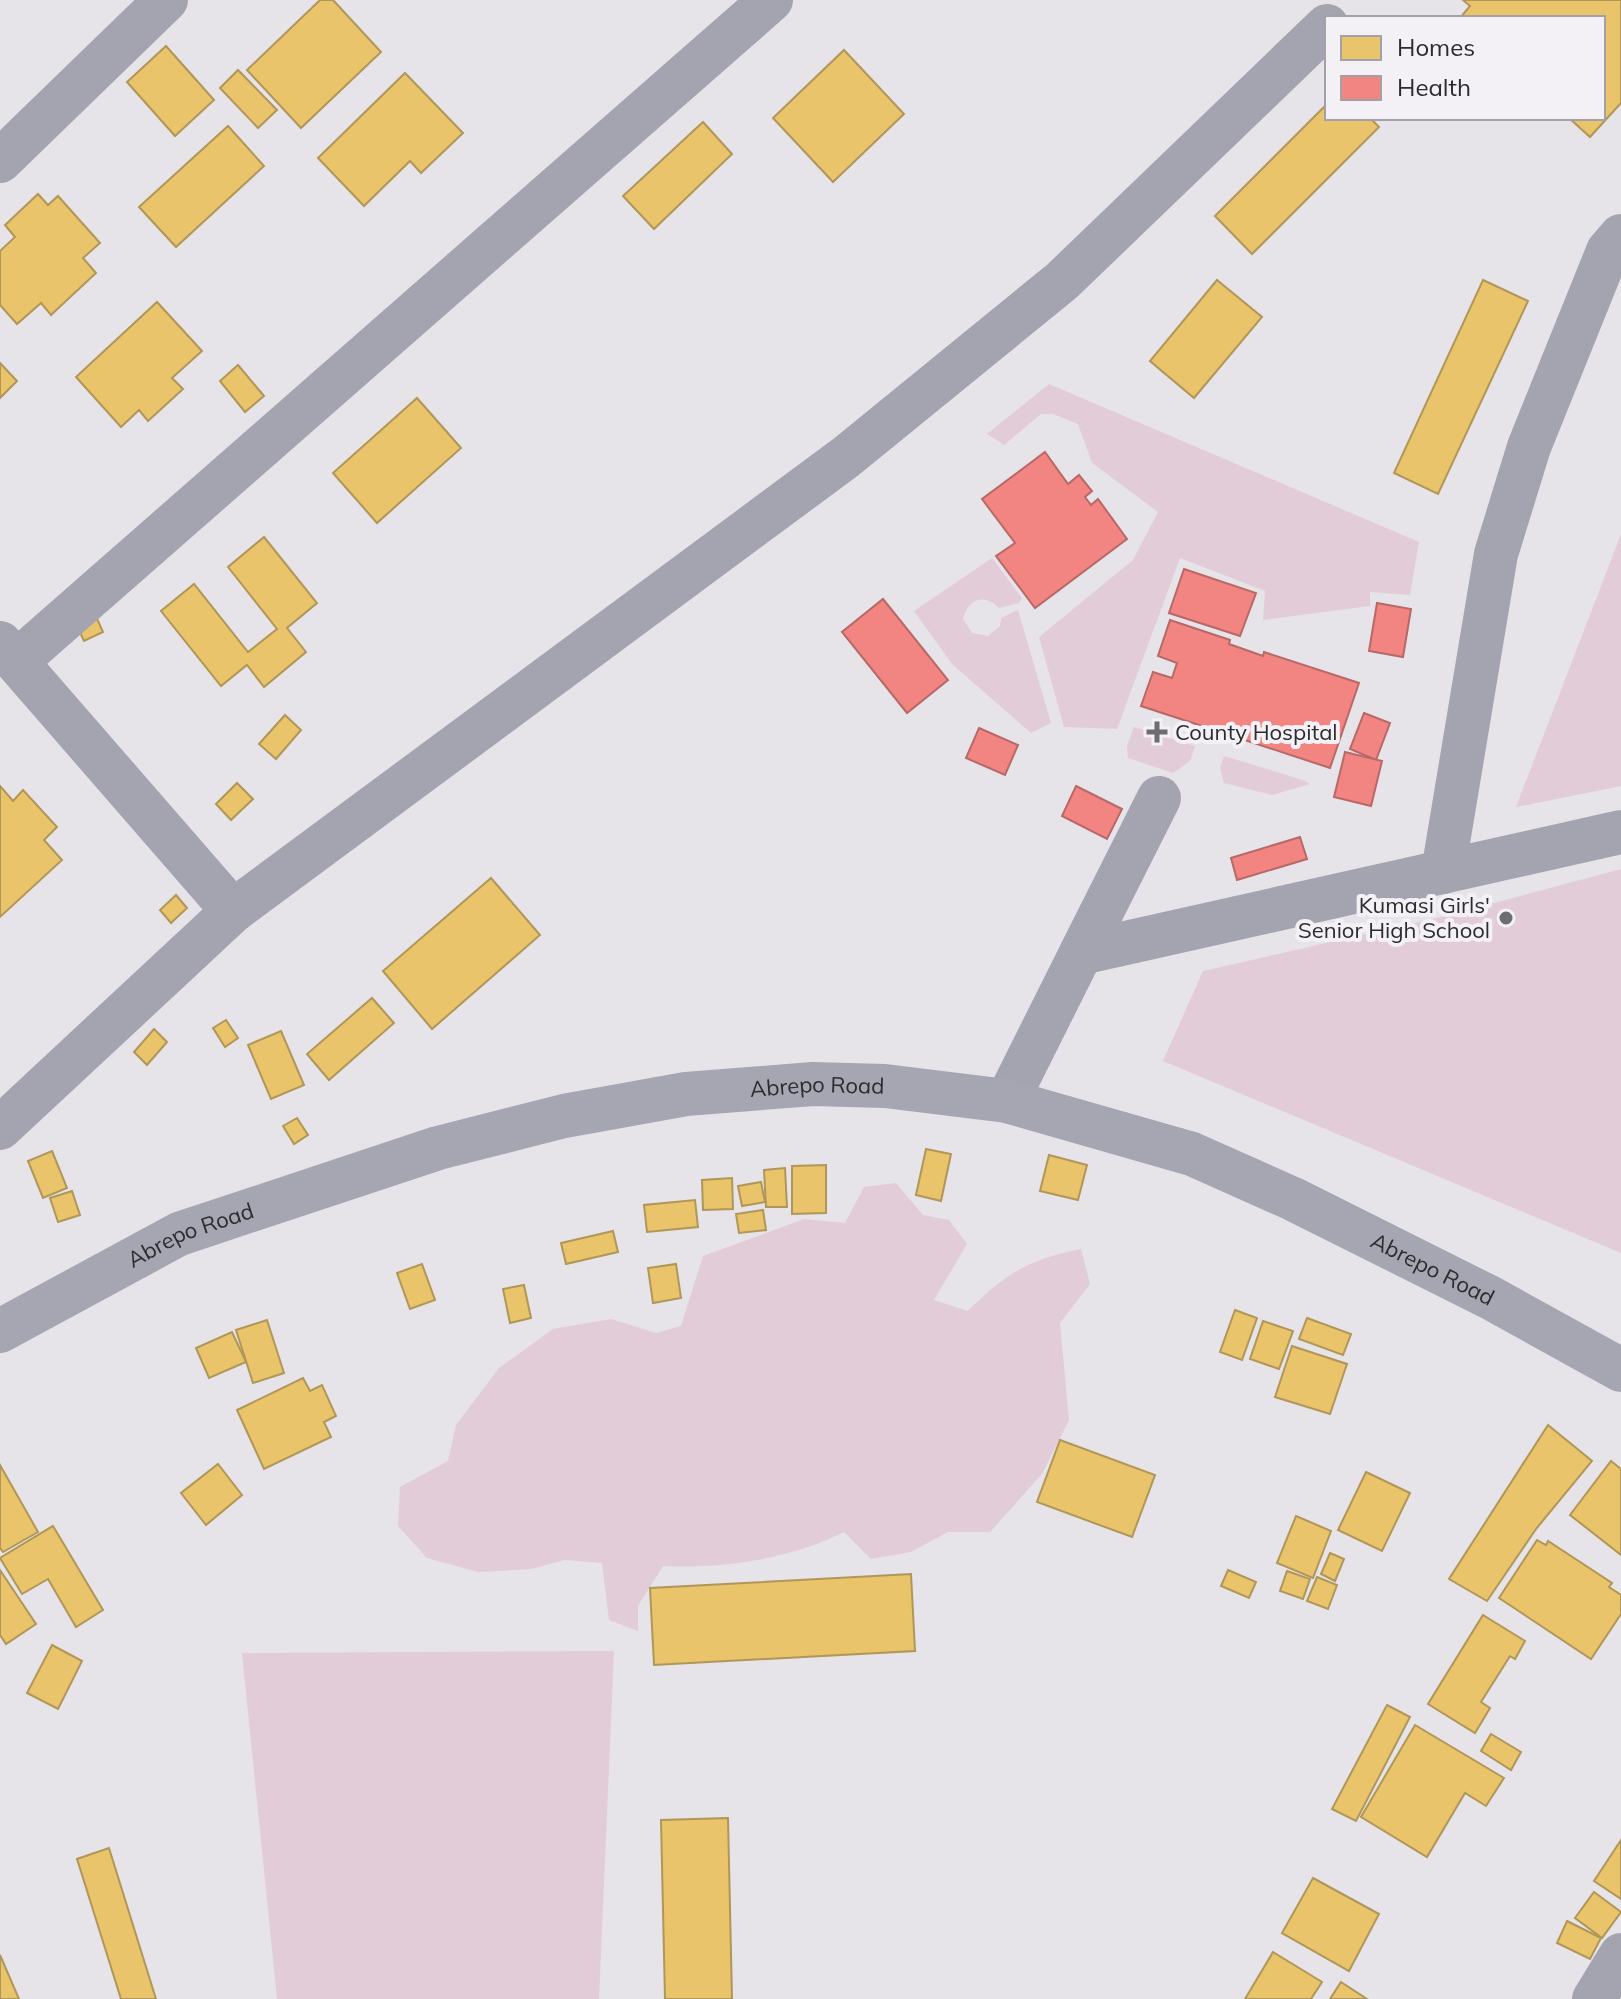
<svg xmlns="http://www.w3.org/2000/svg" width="1621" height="1999" font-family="Mulish,sans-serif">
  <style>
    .green { fill: #e2ccd7 }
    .homes { fill: #e9c46a; stroke: #b09658; stroke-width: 2 }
    .health { fill: #f28482; stroke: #b76968; stroke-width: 2 }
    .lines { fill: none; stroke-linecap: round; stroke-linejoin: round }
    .minor { stroke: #a4a3b0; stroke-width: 44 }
    .major { stroke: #a6a6b2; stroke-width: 44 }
    .poi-dot { fill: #6d6c6e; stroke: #f3f0f6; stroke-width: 3 }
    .labels { text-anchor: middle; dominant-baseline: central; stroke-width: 8; stroke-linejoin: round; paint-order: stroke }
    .poi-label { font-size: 22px; fill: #2c2b2d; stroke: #f3f0f6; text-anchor: start }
    .street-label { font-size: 22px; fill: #2c2b2d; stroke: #f3f0f6 }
  </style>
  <rect width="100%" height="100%" fill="#e6e4e8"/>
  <g class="green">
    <polygon points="1049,384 1419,542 1410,595 1370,592 1370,606 1263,620 1265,591 1180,558 1117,729 1064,727 1039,637 1133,560 1158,512 1092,463 1078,424 1053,414 1041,414 1004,445 987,434"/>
    <polygon points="1621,534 1621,786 1516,807 1618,542"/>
    <path d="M992 558 1022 598 1019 603 999 608C984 593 968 599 963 619L972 633 988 636 1000 626 1001 618 1018 610 1051 723 1031 733 952 664 914 611Z"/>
    <polygon points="1134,727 1195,746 1190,761 1173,773 1128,758 1127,746"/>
    <polygon points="1224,756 1303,780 1310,784 1272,795 1224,783 1220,768"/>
    <polygon points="1621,869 1621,1253 1163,1061 1203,971 1446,916"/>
    <path d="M896 1183 923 1215 949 1220 967 1244 934 1300 968 1311C1005 1274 1029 1259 1081 1249L1090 1284 1060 1323 1069 1420 1042 1474 990 1532H948L911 1552 871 1559 844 1532C790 1559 723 1569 663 1566L638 1606V1631L609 1620 602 1563 565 1560 531 1569 478 1572 427 1558 398 1526 400 1487 448 1461 456 1425 499 1368 553 1329 611 1319 656 1333 681 1326 703 1256 804 1219 845 1223 864 1187Z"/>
    <polygon points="614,1651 599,1999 277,1999 242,1653"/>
  </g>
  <g class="homes">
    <polygon points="320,0 333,0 381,52 301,128 247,70"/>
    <polygon points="1463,0 1621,0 1621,103 1590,137 1569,118 1603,118 1603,18 1460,18 1470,6"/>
    <polygon points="166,46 214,100 175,136 127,82"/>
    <polygon points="844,50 904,114 833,182 773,118"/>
    <polygon points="238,70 277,110 258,128 220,88"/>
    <polygon points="405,73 463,133 421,173 410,161 364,206 318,158"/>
    <polygon points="1327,104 1327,118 1370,118 1379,127 1252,254 1215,216"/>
    <polygon points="703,122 732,154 654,229 623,196"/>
    <polygon points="228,126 264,166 176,247 139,207"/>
    <polygon points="38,194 48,205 58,196 100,243 83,258 96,273 51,315 41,303 17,324 0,305 0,251 15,237 5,225"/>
    <polygon points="1217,280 1262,317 1194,398 1150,361"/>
    <polygon points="1483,280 1528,301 1438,494 1394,473"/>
    <polygon points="157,302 202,351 172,378 183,389 148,421 139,410 121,427 76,377"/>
    <polygon points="0,363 17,381 0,398"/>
    <polygon points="238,365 264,396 245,412 220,381"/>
    <polygon points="417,398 461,448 377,523 333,473"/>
    <polygon points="264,537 317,603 287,628 306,652 264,687 247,665 221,686 161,611 194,584 248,652 277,629 228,567"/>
    <polygon points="94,612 103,632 84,641 75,622"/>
    <polygon points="285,715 301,730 276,759 259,744"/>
    <polygon points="237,783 253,799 231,820 216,804"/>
    <polygon points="0,786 13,801 23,790 57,827 44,840 62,860 0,917"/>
    <polygon points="491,878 540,935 432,1029 383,971"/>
    <polygon points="176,895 187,908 171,923 160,910"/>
    <polygon points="372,998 394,1023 329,1080 307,1054"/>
    <polygon points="226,1020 238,1038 225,1047 213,1028"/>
    <polygon points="154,1029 167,1042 147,1065 134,1052"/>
    <polygon points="281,1031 304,1085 271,1099 248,1045"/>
    <polygon points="297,1118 308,1135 294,1144 283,1126"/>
    <polygon points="926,1149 951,1154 941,1201 916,1195"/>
    <polygon points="52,1151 67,1188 43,1198 28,1161"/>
    <polygon points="1049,1155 1087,1165 1078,1200 1040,1191"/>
    <polygon points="826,1165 826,1213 792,1214 792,1166"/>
    <polygon points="785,1168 787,1207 766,1207 764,1170"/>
    <polygon points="732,1178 733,1209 703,1210 702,1180"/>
    <polygon points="761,1182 765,1202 742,1206 738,1186"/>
    <polygon points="72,1191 80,1215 58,1222 50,1198"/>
    <polygon points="695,1200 698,1227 647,1232 644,1205"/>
    <polygon points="763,1210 766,1230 739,1233 736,1214"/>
    <polygon points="613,1231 618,1252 566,1264 561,1243"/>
    <polygon points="422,1264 435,1300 410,1309 397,1273"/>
    <polygon points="676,1264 681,1298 653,1303 648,1268"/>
    <polygon points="524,1285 531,1318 510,1323 503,1289"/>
    <polygon points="1235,1310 1257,1318 1242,1360 1220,1352"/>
    <polygon points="1307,1318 1351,1334 1343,1355 1299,1339"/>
    <polygon points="267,1320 284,1373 253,1383 236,1330"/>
    <polygon points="1263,1321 1293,1331 1279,1369 1250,1359"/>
    <polygon points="232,1332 246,1362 209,1378 196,1348"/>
    <polygon points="1292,1346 1347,1364 1330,1414 1275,1397"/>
    <polygon points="303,1378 310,1391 322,1385 336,1416 324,1422 331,1437 264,1469 237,1410"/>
    <polygon points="1548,1425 1592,1461 1536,1529 1487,1601 1449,1579"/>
    <polygon points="1060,1440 1155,1475 1132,1537 1037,1502"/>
    <polygon points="1611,1461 1621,1469 1621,1555 1570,1515"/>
    <polygon points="218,1464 242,1495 206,1525 181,1493"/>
    <polygon points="0,1465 38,1532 3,1552 0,1548"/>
    <polygon points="1366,1472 1410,1493 1382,1551 1338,1530"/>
    <polygon points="1296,1516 1331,1531 1313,1578 1277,1563"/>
    <polygon points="53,1526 103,1610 76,1627 48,1579 22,1594 0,1558"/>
    <polygon points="1537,1540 1546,1545 1548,1541 1612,1583 1609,1587 1621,1595 1621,1614 1591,1659 1499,1598"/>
    <polygon points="1330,1553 1344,1559 1335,1581 1321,1574"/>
    <polygon points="0,1570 36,1624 6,1644 0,1635"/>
    <polygon points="1228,1570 1256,1582 1249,1598 1221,1586"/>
    <polygon points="1287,1571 1310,1579 1303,1599 1280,1591"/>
    <polygon points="911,1574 915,1651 654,1665 650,1588"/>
    <polygon points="1317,1577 1337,1585 1328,1609 1307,1601"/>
    <polygon points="1483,1615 1525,1641 1515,1659 1510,1656 1481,1702 1490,1708 1475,1733 1428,1704"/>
    <polygon points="52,1645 82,1661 58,1709 27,1693"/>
    <polygon points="1387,1705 1410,1717 1356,1821 1332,1809"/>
    <polygon points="1415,1725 1504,1778 1486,1806 1465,1793 1427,1857 1361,1817"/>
    <polygon points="1491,1734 1521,1752 1511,1770 1481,1751"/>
    <polygon points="728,1818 732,1999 665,1999 661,1820"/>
    <polygon points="1621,1840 1621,1899 1594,1881"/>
    <polygon points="109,1848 156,1999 121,1999 77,1859"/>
    <polygon points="1313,1878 1379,1914 1349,1971 1282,1933"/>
    <polygon points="1594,1892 1621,1912 1602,1938 1575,1918"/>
    <polygon points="1567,1921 1601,1938 1590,1959 1557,1943"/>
    <polygon points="1273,1952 1322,1982 1311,1999 1245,1999"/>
    <polygon points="0,1955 19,1999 0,1999"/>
    <polygon points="1341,1982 1367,1999 1330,1999"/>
  </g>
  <g class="health">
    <polygon points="1045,452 1068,484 1079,475 1092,491 1085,497 1091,505 1098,499 1127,539 1035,608 996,556 1015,543 982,499"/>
    <polygon points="1184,569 1256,593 1240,636 1169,613"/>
    <polygon points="883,599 948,680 907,713 842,632"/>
    <polygon points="1377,603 1411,609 1403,657 1369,651"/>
    <polygon points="1170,620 1230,640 1229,644 1263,656 1264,652 1359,683 1330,768 1141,706 1153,672 1172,678 1177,663 1158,656"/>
    <polygon points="1364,713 1390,723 1376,760 1350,749"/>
    <polygon points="979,728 1018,745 1005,775 966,758"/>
    <polygon points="1345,752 1382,761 1371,806 1334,797"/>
    <polygon points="1076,786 1122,809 1107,839 1062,816"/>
    <polygon points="1300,837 1307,859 1237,880 1231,858"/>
  </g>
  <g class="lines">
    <g class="minor">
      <polyline points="0,161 166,0"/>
      <polyline points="0,643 233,911"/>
      <polyline points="17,661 771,0"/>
      <polyline points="1443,872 1496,554 1529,447 1608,251 1621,236"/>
      <polyline points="1081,953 1159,798"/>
      <polyline points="1007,1101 1081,953 1621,832"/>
      <polyline points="0,1128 233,911 846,457 1062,281 1327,26"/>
      <polyline points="1594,1999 1621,1955"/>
    </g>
    <path class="major" id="s1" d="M0 1331 179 1234 438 1148 564 1116 686 1094 813 1084 885 1086 1007 1101 1192 1154 1293 1199 1491 1298 1621 1370"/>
  </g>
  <g class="poi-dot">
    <path d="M1153 720h8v8h8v8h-8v8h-8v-8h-8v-8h8z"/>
    <circle cx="1506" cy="918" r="8"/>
  </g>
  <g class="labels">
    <g class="poi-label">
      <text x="1175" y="732">County Hospital</text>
      <text x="1490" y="905" text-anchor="end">Kumasi Girls'<tspan x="1490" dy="25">Senior High School</tspan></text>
    </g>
    <g class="street-label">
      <text stroke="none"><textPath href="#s1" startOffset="862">Abrepo Road</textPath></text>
      <text stroke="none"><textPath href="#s1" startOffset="214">Abrepo Road</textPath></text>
      <text stroke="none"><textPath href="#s1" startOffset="1512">Abrepo Road</textPath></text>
    </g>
  </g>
  <rect x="1325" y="16" width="280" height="104" fill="#f3f0f6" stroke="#a3a1a6" stroke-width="2"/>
  <rect x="1341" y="36" width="40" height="24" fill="#e9c46a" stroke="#a3a1a6" stroke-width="2"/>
  <text x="1397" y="56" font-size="24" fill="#2c2b2d">Homes</text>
  <rect x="1341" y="76" width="40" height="24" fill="#f28482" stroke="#a3a1a6" stroke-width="2"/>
  <text x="1397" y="96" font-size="24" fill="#2c2b2d">Health</text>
</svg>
